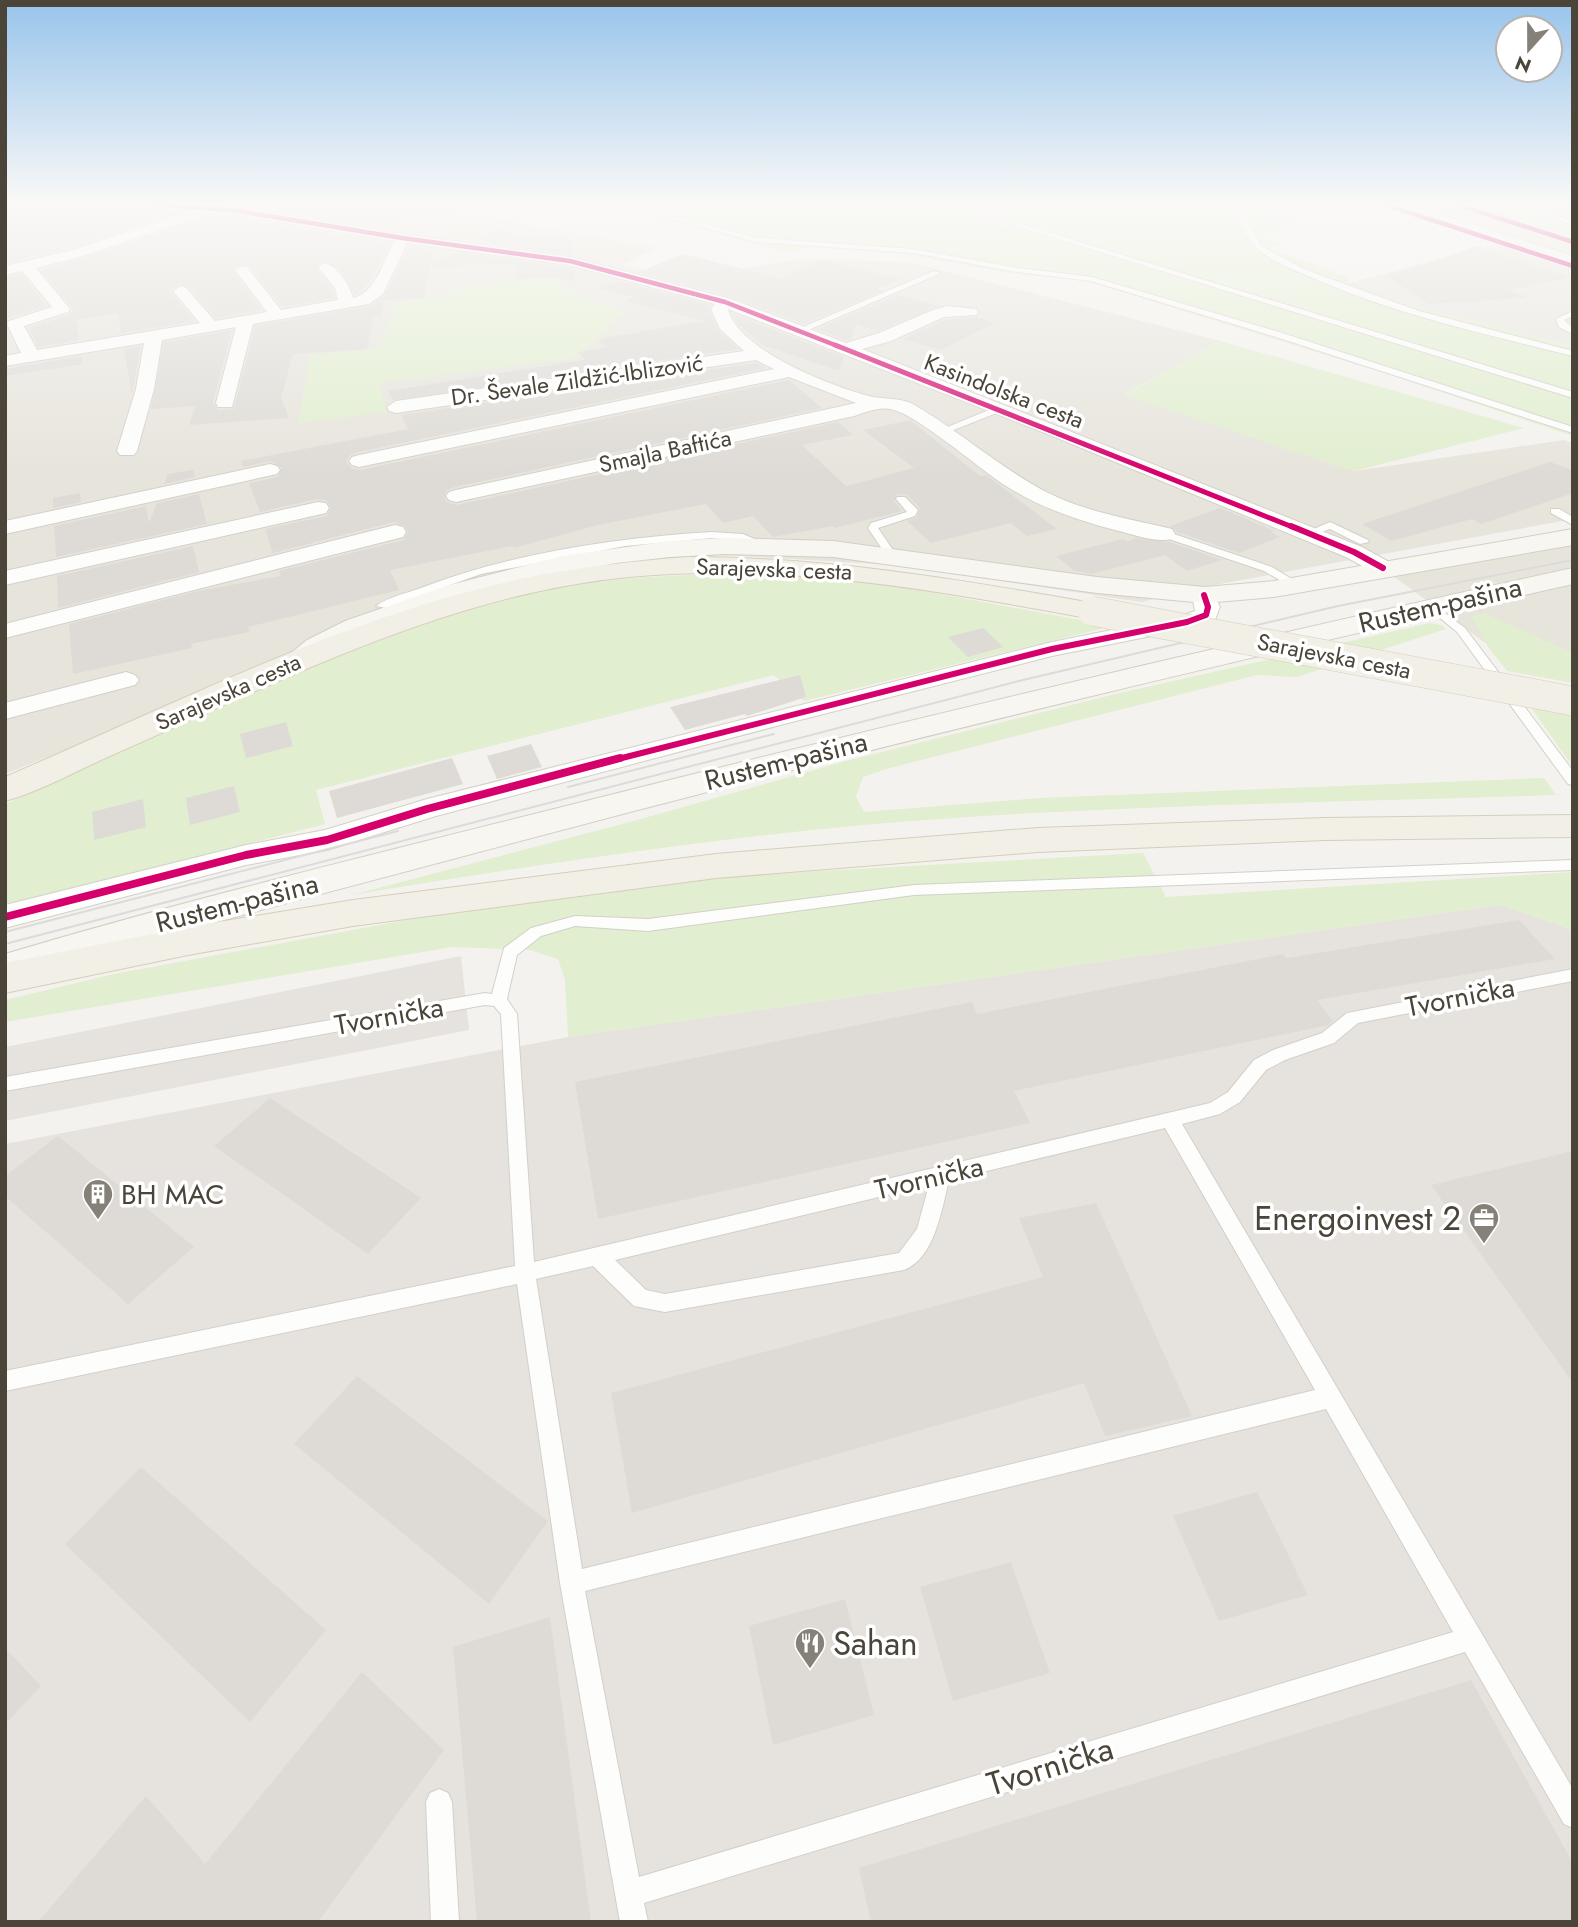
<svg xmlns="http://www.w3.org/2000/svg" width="1578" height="1927" font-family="Jost,sans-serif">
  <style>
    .residential { fill: #e7e4dc }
    .industrial { fill: #e6e2de }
    .green { fill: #e1eecf }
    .parking { fill: #e6e3df }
    .building { fill: #dedbd6 }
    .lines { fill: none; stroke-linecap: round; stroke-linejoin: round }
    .service-casing { stroke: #d2d0cb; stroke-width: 2 }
    .minor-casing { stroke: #d2d0cb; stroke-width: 2 }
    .secondary-casing { stroke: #d3cfc5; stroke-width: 2 }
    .primary-casing { stroke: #d6cebb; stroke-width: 2 }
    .service { fill: #fdfdfc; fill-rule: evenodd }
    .minor { fill: #fdfdfc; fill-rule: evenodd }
    .secondary { fill: #f7f6f1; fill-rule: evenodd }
    .primary { fill: #f2efe6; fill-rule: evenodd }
    .tram { stroke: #dbdbda; stroke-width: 2 }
    .primary-bridge-casing { stroke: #d6cebb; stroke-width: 30; stroke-linecap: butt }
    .primary-bridge { stroke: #f2efe6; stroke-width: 29 }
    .cycleway-far3-casing { stroke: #fff; stroke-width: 6 }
    .cycleway-far2-casing { stroke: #fff; stroke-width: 8 }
    .cycleway-far1-casing { stroke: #fff; stroke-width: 10 }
    .cycleway-casing { stroke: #fff; stroke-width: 12 }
    .cycleway-far3 { stroke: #d6006c; stroke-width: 4.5 }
    .cycleway-far2 { stroke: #d6006c; stroke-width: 5 }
    .cycleway-far1 { stroke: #d6006c; stroke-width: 6 }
    .cycleway { stroke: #d6006c; stroke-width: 8 }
    .labels { text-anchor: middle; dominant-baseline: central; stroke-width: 7; stroke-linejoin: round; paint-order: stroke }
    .far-street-label { font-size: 23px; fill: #4b4439; stroke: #fff }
    .street-label { font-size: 28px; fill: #4b4439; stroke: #fff }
    .poi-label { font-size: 28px; fill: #4b4439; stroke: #fff; text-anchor: start }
    .near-poi-label { font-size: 33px; fill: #4b4439; stroke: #fff; text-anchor: end }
    .near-street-label { font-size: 33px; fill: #4b4439; stroke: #fff }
  </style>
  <rect width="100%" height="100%" fill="#f4f2ee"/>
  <g class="residential">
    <polygon points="5,204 415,204 657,248 621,265 716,285 740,269 801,259 909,262 1221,341 1125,394 1354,471 1564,440 1573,443 1573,519 1209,586 1141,602 893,565 723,555 643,560 463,594 291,659 5,774"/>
    <polygon points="1381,204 1573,204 1573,346 1414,306 1346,284 1498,243"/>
    <polygon points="1573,530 1573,676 1517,666 1375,563"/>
  </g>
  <polygon class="industrial" points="1501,905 1573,930 1573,1922 5,1922 5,1144 568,1037"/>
  <g class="green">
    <polygon points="609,204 764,243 918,253 1089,280 1250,328 1573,432 1573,436 1384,373 1083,280 1002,272 911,255 814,246 787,253"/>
    <polygon points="626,204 949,206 983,218 1573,397 1573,428 1096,278 1022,269 935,253 764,240"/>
    <path d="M952 204H1226C1243 212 1241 235 1254 247 1352 305 1464 327 1573 355V393Z"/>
    <path d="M1234 204 1303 224 1260 237 1280 244 1269 248 1350 278 1346 284 1414 306 1573 346V352L1391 304 1343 287 1261 247C1251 234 1249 212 1234 204Z"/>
    <polygon points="1467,204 1490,204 1503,209 1528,207 1573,226 1573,237"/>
    <polygon points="552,280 588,301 626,310 577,358 379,383 387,412 298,423 310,356 380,348 397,302 452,296 453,287"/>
    <polygon points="1221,341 1524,428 1354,471 1124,395"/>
    <path d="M762 574 881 583 1113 626 804 701 774 675 316 790 325 824 5 906V804C95 763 185 722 276 683 371 642 470 603 572 586 635 575 699 574 762 574Z"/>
    <polygon points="1484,613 1573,653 1573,683 1507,671 1488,647 1471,616"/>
    <path d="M1430 623 1441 625 1446 629 1297 677 1257 675 886 769 863 777 856 797 864 812 1040 798 1544 778 1556 795C1325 803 1093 805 863 825 692 841 522 867 352 895L630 822 846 761 1120 693Z"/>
    <polygon points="1527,702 1573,710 1573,767"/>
    <polygon points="1143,853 1166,897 1573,872 1573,930 1501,905 568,1037 565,980 558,959 530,950 452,947 5,1022 5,1000 114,974 531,897 694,878"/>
  </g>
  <polygon class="parking" points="461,956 469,1030 5,1121 5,1047"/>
  <g class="building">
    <polygon points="35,204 42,211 76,205 85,213 128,207 137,214 146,210 177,213 72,247 5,263 5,209"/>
    <polygon points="238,204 361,204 415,213 380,228"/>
    <polygon points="202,215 232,217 390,243 371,281 355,295 341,271 324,261 317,265 316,269 333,289 335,298 282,307 249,265 241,264 234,268 233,272 262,310 216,318 188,286 180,284 172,289 171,293 195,321 121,333 118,313 76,320 79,340 38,347 28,328 69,315 73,309 41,270 84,258 200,219"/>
    <polygon points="494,230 573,240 573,255 475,241"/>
    <polygon points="409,246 433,249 424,298 384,300 381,316 373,316 367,349 293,354 281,398 289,418 189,425 196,406 151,409 164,342 232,330 213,402 218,410 234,409 255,326 371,306 385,295"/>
    <polygon points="1477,246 1569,277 1573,277 1508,290 1526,296 1526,298 1428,304 1386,275 1424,265"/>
    <polygon points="456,252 568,268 574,269 575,282 553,277 516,279 517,264 430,267"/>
    <polygon points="683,254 780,278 820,260 901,279 877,289 882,291 804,324 732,297 639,272"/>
    <polygon points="21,274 47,306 8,318 5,322 5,277"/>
    <polygon points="619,281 710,305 709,310 718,330 738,349 393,400 388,391 585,360 578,352 606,347 598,339 705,321 626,301 634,297 600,289"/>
    <polygon points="897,295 939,306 878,331 856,324 851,339 846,340 817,329"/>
    <polygon points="733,314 844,357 839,371 762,345 737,323"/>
    <polygon points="976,317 995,323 941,350 903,339 945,320"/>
    <polygon points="141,346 133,388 132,395 124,349"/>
    <polygon points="81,356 83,364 5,376 5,369"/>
    <polygon points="756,363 766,368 358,452 350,455 346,461 351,468 360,470 789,380 822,408 455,487 447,490 444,498 448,503 457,505 838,422 853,435 802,445 846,486 914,468 863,430 910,420 980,476 986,475 1057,529 1027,536 1011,523 931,543 907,521 917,517 920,508 907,495 897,494 894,501 902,511 835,528 833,526 773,537 753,516 723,523 706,504 598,525 514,548 513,546 390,570 399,590 248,627 249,632 191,644 192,648 73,674 69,624 203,590 281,576 279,571 404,540 408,533 405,526 394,522 273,553 265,529 327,516 331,507 326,500 317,499 260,512 249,483 278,477 282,468 271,461 243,467 241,461 408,429 401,415"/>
    <polygon points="1550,462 1573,470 1573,493 1481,524 1472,519 1391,541 1362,524"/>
    <polygon points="193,470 195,477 164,484 168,474"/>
    <polygon points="80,493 81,502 53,508 53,498"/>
    <polygon points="199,494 207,524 56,557 54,526 146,506 149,523 157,503"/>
    <polygon points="1220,508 1275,531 1271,532 1280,537 1239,553 1177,532 1170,526"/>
    <polygon points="1136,538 1170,542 1222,560 1187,571 1165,555 1091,574 1075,571 1056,556 1123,539 1127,542"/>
    <polygon points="193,546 199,572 58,608 57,576"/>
    <polygon points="983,628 1003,647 968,657 948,637"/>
    <polygon points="800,675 806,697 747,716 745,714 685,730 670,707"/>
    <polygon points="286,722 293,746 246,758 240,734"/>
    <polygon points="531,744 542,767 497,779 487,756"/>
    <polygon points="452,758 463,784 337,818 329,791"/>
    <polygon points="234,786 240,812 190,825 186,798"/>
    <polygon points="143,799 146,827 94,840 92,812"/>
    <polygon points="1519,920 1555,959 1317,1000 1333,1021 1328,1025 1014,1091 1030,1123 598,1219 575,1082 972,1002 977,1014 1283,954 1287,958"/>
    <polygon points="270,1098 421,1198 368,1254 214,1146"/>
    <polygon points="58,1136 194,1247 128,1304 5,1196 5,1176"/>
    <polygon points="1573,1151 1573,1383 1431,1185"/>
    <polygon points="1096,1203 1192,1416 1105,1436 1084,1383 632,1513 611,1393 1043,1277 1019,1218"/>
    <polygon points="357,1376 548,1521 489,1604 294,1444"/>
    <polygon points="141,1467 326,1630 250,1722 65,1544"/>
    <polygon points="1257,1492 1308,1595 1219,1621 1173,1516"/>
    <polygon points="1011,1562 1050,1673 953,1701 920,1587"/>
    <polygon points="845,1599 874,1715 773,1745 749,1626"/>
    <polygon points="550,1617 591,1922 477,1922 453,1647"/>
    <polygon points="5,1648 41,1686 5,1724"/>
    <polygon points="362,1672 444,1750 318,1922 38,1922 146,1796 205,1864"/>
    <polygon points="1471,1680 1573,1863 1573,1922 871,1922 859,1868"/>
  </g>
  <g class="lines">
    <g class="service-casing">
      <g id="service">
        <polygon points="618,204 629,204 757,238 913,249 1017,268 1092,277 1279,332 1573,427 1573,433 1273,336 1091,281 1017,272 913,253 757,242"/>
        <polygon points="945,204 955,204 1573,392 1573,398"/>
        <path d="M1227 204 1239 207 1261 246 1306 270 1419 311 1573 351V356C1489 335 1402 316 1322 282 1302 273 1278 265 1260 251 1243 239 1243 217 1227 204Z"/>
        <polygon points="1569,204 1549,208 1550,212 1573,222 1573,226 1544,213 1544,205"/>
        <rect x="1569" y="270" width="4" height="4"/>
        <polygon points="934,271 941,273 801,333 794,331"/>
        <polygon points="1573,311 1573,316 1564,320 1573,328 1573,334 1559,327 1556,319"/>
        <polygon points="996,407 1000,410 999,412 946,433 938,431"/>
        <polygon points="897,497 905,497 918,510 915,516 878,528 897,556 892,559 888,558 868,528 871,523 907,512 896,499"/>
        <polygon points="1551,509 1559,509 1573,517 1573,525 1551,513"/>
        <polygon points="1330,522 1368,540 1369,542 1360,544 1330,529 1307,537 1302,534"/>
        <path d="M711 532 743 534 768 545 763 548 742 540 711 538 625 546 481 574 386 608 376 606C388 597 407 593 421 588 513 553 613 538 711 532Z"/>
        <polygon points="1160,532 1168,532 1272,567 1305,587 1295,589 1264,571 1160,536"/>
        <polygon points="1433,604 1465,628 1573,771 1573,785 1568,784 1457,632 1429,609 1427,607"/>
        <path d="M1573 860V870L914 895 648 931 575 926 541 936 517 955 507 999 517 1014 534 1262 1210 1103 1228 1092 1254 1060 1273 1050 1322 1033 1347 1013 1573 969V981L1358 1023 1334 1043 1285 1060 1266 1070 1240 1102 1220 1114 1182 1124 1573 1789V1828L1564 1824 1465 1652 644 1903 648 1922H620L560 1583 517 1284 5 1391V1371L515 1266 501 1014 494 1006 485 1005 5 1091V1077L485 993 492 994 504 948 531 928 575 916 648 919 914 885ZM1165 1128 1315 1390 582 1569 536 1279 593 1266 634 1306 665 1312 904 1270C935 1258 942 1208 949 1180ZM929 1185 917 1229 899 1253 665 1294 646 1290 615 1260ZM1326 1409 1453 1632 639 1877 585 1591Z"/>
        <polygon points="439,1789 448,1793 452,1802 459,1922 431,1922 426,1802 430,1793"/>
      </g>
    </g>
    <g class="minor-casing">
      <g id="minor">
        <path d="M142 204 232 206 402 234 570 257 731 299 846 343 879 333 933 310 948 306 976 309 978 312 976 315 944 317 891 341 862 349 1362 547 1391 563 1394 568 1391 573H1375L1346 557 1045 433 728 309C737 350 834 388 873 397 886 399 898 398 911 403 955 428 993 462 1037 487 1079 511 1126 518 1172 529L1175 534 1172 539C1156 543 1135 535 1119 531 1079 521 1041 508 1006 486 981 470 914 412 890 409 877 407 867 412 854 416L456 502 449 500 446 496 449 492 456 490 856 403 789 377 359 467 352 465 349 461 352 457 359 455 774 369 756 360 396 413 389 411 387 407 396 401 744 351 720 329 711 309 715 304 569 265 407 243 383 294 369 304 253 324 232 407H218L216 403 236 327 162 340 154 389 137 451 134 455H120L117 451 136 389 144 343 5 366V356L21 353 7 324 9 321 52 307 22 271 5 275V266L73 250 190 211 148 208ZM199 212 232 214 394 241C384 260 376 293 353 298 349 284 339 268 325 263L318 267 335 288 338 300 281 310 247 267 242 266 235 270 267 312 215 321 186 288 181 286 173 291 200 323 37 350 24 326 68 312 70 309 36 268 83 256 199 217Z"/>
        <polygon points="270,464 277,466 280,470 277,474 5,534 5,521"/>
        <polygon points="318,502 326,503 329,508 326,513 5,585 5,571"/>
        <polygon points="395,525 403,527 406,532 403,537 5,638 5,624"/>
        <polygon points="1204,588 1212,590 1220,607 1215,620 1196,627 1052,656 788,723 436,816 327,850 246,865 5,928 5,905 246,845 325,830 427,799 1052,642 1181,616 1195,611 1192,595 1196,590"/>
        <polygon points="126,672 135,675 139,680 135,685 5,719 5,703"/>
      </g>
    </g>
    <g class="secondary-casing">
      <g id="secondary">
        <polygon points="1385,204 1408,204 1573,256 1573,267 1387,207"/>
        <polygon points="1573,529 1573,545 1274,597 1205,603 1097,593 833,557 724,554 670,557 616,563 516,583 385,625 346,642 310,664 300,667 290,664 285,658 307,640 345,621 446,586 562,556 670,541 724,538 833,541 1097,577 1205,587 1274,581"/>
        <path d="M1573 568V584C1206 666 841 755 479 852 322 894 165 934 10 981L5 980V954C189 899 376 854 562 807 898 722 1235 642 1573 568Z"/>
      </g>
    </g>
    <g class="primary-casing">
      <g id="primary">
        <path d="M688 557C825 557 957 579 1092 603L1102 605 1106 611 1102 617 1092 619C940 591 784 562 629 577 525 587 425 620 328 660 255 690 183 724 110 756 76 771 41 791 5 801V777C173 705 345 616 525 578 579 567 633 561 688 557Z"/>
        <polygon points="1573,815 1573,837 1325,840 1038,852 716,878 353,926 188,955 5,993 5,963 188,927 353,900 716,854 1038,828 1325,818"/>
      </g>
    </g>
    <use href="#service" class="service"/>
    <use href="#minor" class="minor"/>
    <use href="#secondary" class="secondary"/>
    <use href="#primary" class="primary"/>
    <g class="tram">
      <polyline points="568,787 774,734"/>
      <polyline points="5,932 398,831"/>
      <polyline points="5,944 1023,680 1338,606 1573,560"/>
    </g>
    <g class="primary-bridge-casing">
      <polyline id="primary-bridge" points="1092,611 1573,701"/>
    </g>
    <use href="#primary-bridge" class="primary-bridge"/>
    <g class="cycleway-far3-casing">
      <g id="cycleway-far3">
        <polyline points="148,204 232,210 402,238 570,261 725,302 840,347"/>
        <polyline points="1383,204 1573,266"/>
        <polyline points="1455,204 1573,242"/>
      </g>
    </g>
    <g class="cycleway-far2-casing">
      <polyline id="cycleway-far2" points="835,345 1295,528"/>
    </g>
    <g class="cycleway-far1-casing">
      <g id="cycleway-far1">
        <polyline points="1291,526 1354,552 1383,568"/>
        <polyline points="614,760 1052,649 1187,622 1206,615 1208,607 1204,595"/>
      </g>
    </g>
    <g class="cycleway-casing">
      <polyline id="cycleway" points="5,917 246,855 327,840 427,809 620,758"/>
    </g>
    <use href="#cycleway-far3" class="cycleway-far3"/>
    <use href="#cycleway-far2" class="cycleway-far2"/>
    <use href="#cycleway-far1" class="cycleway-far1"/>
    <use href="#cycleway" class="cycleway"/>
  </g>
  <linearGradient id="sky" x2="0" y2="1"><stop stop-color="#98c4ec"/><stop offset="0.43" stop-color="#faf9f7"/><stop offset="1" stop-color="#faf9f7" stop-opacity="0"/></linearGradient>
  <rect width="1578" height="474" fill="url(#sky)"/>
  <defs>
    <g id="building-pin" transform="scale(1.575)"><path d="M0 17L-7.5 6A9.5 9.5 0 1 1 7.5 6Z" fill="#868178" stroke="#fff"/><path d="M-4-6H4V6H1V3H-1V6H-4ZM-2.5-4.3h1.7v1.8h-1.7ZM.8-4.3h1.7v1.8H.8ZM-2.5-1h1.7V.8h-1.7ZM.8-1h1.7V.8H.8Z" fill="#fff"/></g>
    <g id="office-pin" transform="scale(1.575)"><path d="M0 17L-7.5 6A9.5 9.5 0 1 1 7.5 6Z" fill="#868178" stroke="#fff"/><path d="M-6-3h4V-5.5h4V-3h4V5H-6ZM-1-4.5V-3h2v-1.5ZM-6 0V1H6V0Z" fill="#fff"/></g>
    <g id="restaurant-pin" transform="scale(1.575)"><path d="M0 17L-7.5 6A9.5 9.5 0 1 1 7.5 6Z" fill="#868178" stroke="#fff"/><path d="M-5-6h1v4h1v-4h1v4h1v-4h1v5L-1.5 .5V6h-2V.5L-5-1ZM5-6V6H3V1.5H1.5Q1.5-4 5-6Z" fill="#fff"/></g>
  </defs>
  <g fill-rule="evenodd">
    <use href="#building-pin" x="98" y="1194"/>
    <use href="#office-pin" x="1484" y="1218"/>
    <use href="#restaurant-pin" x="810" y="1643"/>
  </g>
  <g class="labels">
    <g class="far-street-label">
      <text transform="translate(577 380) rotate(-8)">Dr. Ševale Zildžić-Iblizović</text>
      <text transform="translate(1004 391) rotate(21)">Kasindolska cesta</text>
      <text transform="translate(665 451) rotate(-12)">Smajla Baftića</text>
      <text transform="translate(774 569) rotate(2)">Sarajevska cesta</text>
      <text transform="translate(1334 656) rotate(11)">Sarajevska cesta</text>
      <text transform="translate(228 692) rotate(-24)">Sarajevska cesta</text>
    </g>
    <g class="street-label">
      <text transform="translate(1440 605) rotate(-13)">Rustem-pašina</text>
      <text transform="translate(786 761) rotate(-14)">Rustem-pašina</text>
      <text transform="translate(237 903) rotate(-14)">Rustem-pašina</text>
      <text transform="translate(1460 997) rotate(-11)">Tvornička</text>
      <text transform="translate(389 1016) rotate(-10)">Tvornička</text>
      <text transform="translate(929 1178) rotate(-13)">Tvornička</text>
    </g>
    <g class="poi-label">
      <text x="121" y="1194">BH MAC</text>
    </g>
    <g class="near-poi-label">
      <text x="1461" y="1218">Energoinvest 2</text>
      <text x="833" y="1643" text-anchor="start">Sahan</text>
    </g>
    <g class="near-street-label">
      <text transform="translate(1050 1766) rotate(-17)">Tvornička</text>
    </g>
  </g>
  <rect width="1578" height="1927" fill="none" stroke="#4b4439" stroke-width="14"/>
  <g transform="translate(1529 49) rotate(201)"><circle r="33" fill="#ffffff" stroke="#b7b4b0" stroke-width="2"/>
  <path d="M0-5L12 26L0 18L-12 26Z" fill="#868178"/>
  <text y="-10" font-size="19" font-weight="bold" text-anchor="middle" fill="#4b4439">N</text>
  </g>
</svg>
